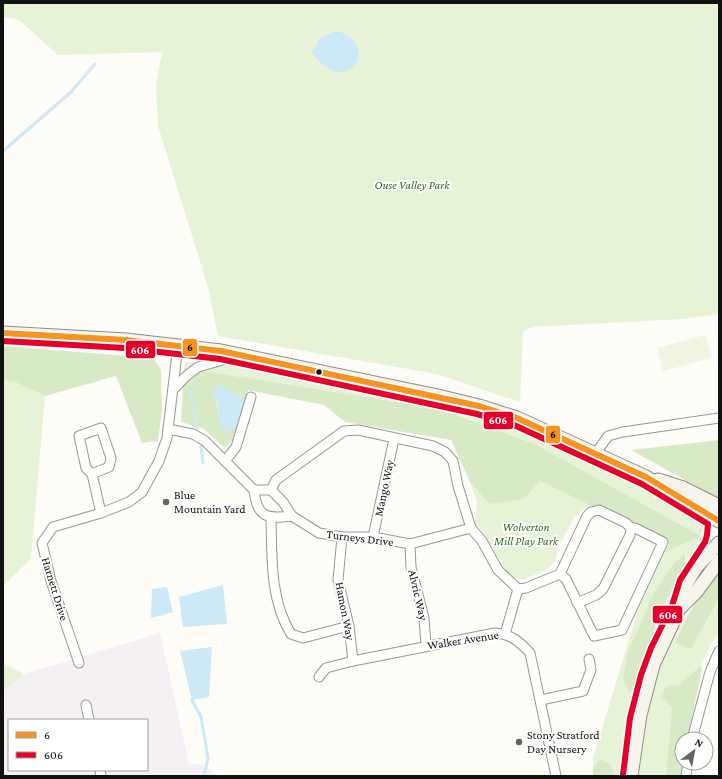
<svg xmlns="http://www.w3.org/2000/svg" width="722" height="779" font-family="'Crimson Pro',serif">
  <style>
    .industrial { fill: #f5f0f3; fill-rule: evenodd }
    .green { fill: #e7f3d7 }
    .forest { fill: #d8eac5; fill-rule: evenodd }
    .pitch { fill: #f0f6e1 }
    .water { fill: #cde8f7 }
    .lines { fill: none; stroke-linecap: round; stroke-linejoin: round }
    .stream { stroke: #cde8f7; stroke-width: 3 }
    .street-casing { stroke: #979795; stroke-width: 11 }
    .secondary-casing { stroke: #8e8d8b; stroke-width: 15 }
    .street { stroke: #fffffe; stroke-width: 9 }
    .secondary { stroke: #f6f4eb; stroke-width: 13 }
    .bus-1-casing { stroke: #fff; stroke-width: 9 }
    .bus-2-casing { stroke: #fff; stroke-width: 9 }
    .bus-1 { stroke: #f6941f; stroke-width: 6 }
    .bus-2 { stroke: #e4002b; stroke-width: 6 }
    .bus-dot { fill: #111; stroke: #fff; stroke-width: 1.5 }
    .poi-dot { fill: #646362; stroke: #fff; stroke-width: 1.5 }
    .labels { text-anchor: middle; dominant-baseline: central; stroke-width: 4; stroke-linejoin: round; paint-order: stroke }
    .park-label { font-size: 12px; font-style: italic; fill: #2f6b1f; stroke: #fff }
    .street-label { font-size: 12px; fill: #111; stroke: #fff }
    .poi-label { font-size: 12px; fill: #111; stroke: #fff; text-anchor: start }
    .line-badge { stroke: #fff; stroke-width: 1.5 }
    .badge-label { font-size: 11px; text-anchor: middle; font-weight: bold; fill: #fff }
    .pale-badge-label { font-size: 11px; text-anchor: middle; font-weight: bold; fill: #111 }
  </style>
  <rect width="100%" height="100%" fill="#fdfcf7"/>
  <path class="industrial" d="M160 633 189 764 204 765 218 776H3V692L24 674ZM9 720H147V770H9Z"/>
  <g class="green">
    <polygon points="3,3 719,3 719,314 682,319 532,327 523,331 520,402 437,374 218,336 208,287 158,126 156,85 162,52 58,55 19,20 3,17"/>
    <polygon points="186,362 248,364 440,399 512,424 607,466 707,523 712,530 711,535 682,576 687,562 686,554 629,692 635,691 621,776 614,776 611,765 602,759 593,767 593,758 639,607 664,553 701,536 535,444 436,408 184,368"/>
    <polygon points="3,380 15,382 45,396 31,559 3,586"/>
    <path d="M540 481 589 505 575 516 557 550C560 568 536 574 523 580L510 576 482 531 475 523 477 501 470 482 489 504 524 499Z"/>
    <polygon points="719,598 719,634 713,641 701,665 679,685 672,707 666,776 636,776 653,678 669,638 686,616 675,643 691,649"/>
    <polygon points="3,663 24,674 3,692"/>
  </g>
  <g class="forest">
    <polygon points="3,346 153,358 161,370 162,410 158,441 142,443 116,376 45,396 15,382 3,380"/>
    <path d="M184 368 436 408 535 444 701 536 664 553 669 544 540 481 524 499 489 504 470 482 451 440 345 422 324 405 248 390C247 406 239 438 225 448L204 429 181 422ZM219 385 233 394 241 396 218 414C218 404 213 397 215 388Z"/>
    <polygon points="719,440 719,499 631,450"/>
    <path d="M685 554C688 569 679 578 672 590 654 620 647 658 635 691L629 692 623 678 628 652 654 593 674 563Z"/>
    <path d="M719 569V598L691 649 675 643C687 614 700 593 719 569Z"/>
    <polygon points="701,665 702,670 687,739 682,739 683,763 681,776 666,776 672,707 662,697 666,686 679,685"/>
    <polygon points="601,759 611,765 614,776 593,776 593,767"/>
  </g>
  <polygon class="pitch" points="705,335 712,358 663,371 657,348"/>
  <g class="water">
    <path d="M336 31C383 43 348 101 312 53L320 38Z"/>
    <path d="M219 385C227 390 240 395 246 401 242 417 245 426 226 431L221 429 217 402 213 395 215 388Z"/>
    <polygon points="223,585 227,624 183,627 179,597"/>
    <polygon points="167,587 173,612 151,618 152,589"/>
    <polygon points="212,647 209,697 192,700 180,651"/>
  </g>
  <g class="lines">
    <g class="stream">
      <polyline points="3,151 70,93 95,64"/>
      <polyline points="190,390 197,428"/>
      <polyline points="201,446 203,463"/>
      <polyline points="192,700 201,717 208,758 204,776"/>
    </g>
    <g class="street-casing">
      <g id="street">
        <polyline points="173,390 185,377 198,367 237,356"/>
        <polyline points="168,429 193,434 205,441 254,490 271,490 283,502 292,516 319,533 342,537 373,537 410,544 471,528"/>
        <polyline points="596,453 608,436 623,432 719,418"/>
        <polyline points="225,461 236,447 251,397"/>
        <polyline points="92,474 109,467 111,458 101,428 79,436 86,468 92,474 101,513"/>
        <path d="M254 490C257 518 267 519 292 516"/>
        <polyline points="271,490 276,480 344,431 358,430 433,446 445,452 453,461 458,486 471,528 482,541 498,570 518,589 505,634"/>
        <path d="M271 518C272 558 270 600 291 634L303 638 349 626"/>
        <polyline points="342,537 338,580 349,626 353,661"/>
        <polyline points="373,537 394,439"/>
        <polyline points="410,544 411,567 424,618 426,645"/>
        <polyline points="560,574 566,579 594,636 622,630 663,542 635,528 631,528"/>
        <polyline points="518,589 526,588 560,574 587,516 591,512 599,510 626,523 631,528 630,535 603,589 596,595 577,603"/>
        <polyline points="79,663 51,581 42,543 53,527 101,513 129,502 142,492 159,461 167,438 178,345"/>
        <path d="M319 677 326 668 353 661 495 633C511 634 520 642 530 653L556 776"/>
        <polyline points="541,700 583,691 591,670 589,659"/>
        <polyline points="86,705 89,720"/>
        <polyline points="692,739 710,672 719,651"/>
        <polyline points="100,770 101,776"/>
        <polyline points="686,776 688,763"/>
      </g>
    </g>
    <g class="secondary-casing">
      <g id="secondary">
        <polyline points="3,333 126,340 221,351 438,396 479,406 517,418 646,477 719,521"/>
        <polyline points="658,480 683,488 719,506"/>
        <polyline points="680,608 696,592 719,561"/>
        <polyline points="631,776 640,715 653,665 679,609 686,584 696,567 719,543"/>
      </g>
    </g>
    <use href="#street" class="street"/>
    <use href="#secondary" class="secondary"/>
    <g class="bus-1-casing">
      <polyline id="bus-1" points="3,333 126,340 221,351 479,406 517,418 646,477 719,521"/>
    </g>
    <g class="bus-2-casing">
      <polyline id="bus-2" points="3,341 125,348 220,359 477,414 514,425 642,484 708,524 707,535 705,542 680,580 672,606 651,648 641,675 630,718 623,775"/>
    </g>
    <use href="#bus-1" class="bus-1"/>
    <use href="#bus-2" class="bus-2"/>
  </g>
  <circle class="bus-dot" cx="319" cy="372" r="3.5"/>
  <g class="poi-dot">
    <circle cx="166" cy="502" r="4"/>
    <circle cx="519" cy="742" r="4"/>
  </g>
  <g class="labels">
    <g class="park-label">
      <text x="412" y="185">Ouse Valley Park</text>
      <text x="526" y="527">Wolverton<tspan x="526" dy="14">Mill Play Park</tspan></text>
    </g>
    <g class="street-label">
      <text transform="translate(384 488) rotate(-78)">Mango Way</text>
      <text transform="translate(360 538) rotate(7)">Turneys Drive</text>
      <text transform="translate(55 589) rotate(73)">Harnett Drive</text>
      <text transform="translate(418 595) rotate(77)">Alvric Way</text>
      <text transform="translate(345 611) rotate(79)">Hamon Way</text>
      <text transform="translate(463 640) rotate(-9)">Walker Avenue</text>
    </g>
    <g class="poi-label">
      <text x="174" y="495">Blue<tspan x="174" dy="14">Mountain Yard</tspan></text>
      <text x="527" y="735">Stony Stratford<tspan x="527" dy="14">Day Nursery</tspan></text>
    </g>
  </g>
  <g class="line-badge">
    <rect x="182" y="338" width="16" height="19" rx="4" fill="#f6941f"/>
    <rect x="125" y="340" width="31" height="19" rx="4" fill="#e4002b"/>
    <rect x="483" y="411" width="31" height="19" rx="4" fill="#e4002b"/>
    <rect x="545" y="425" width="16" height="19" rx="4" fill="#f6941f"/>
    <rect x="652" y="605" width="31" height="19" rx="4" fill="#e4002b"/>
  </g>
  <g class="badge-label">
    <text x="140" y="354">606</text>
    <text x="498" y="424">606</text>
    <text x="668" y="619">606</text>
  </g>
  <g class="pale-badge-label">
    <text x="190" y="351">6</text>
    <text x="553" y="438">6</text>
  </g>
  <rect width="722" height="779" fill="none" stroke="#111111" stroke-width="8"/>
  <rect x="8" y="719" width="140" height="52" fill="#ffffff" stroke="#a0a0a0"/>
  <rect x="16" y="732" width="20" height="6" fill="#f6941f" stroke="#a0a0a0"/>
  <text x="44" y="739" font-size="12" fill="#111111">6</text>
  <rect x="16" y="752" width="20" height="6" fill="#e4002b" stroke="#a0a0a0"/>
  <text x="44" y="759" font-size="12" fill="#111111">606</text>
  <g transform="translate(694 751) rotate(32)"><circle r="19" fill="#ffffff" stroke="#a0a0a0"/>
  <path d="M0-3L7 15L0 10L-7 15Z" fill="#646362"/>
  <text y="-6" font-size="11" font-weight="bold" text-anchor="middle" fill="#111111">N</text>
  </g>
</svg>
